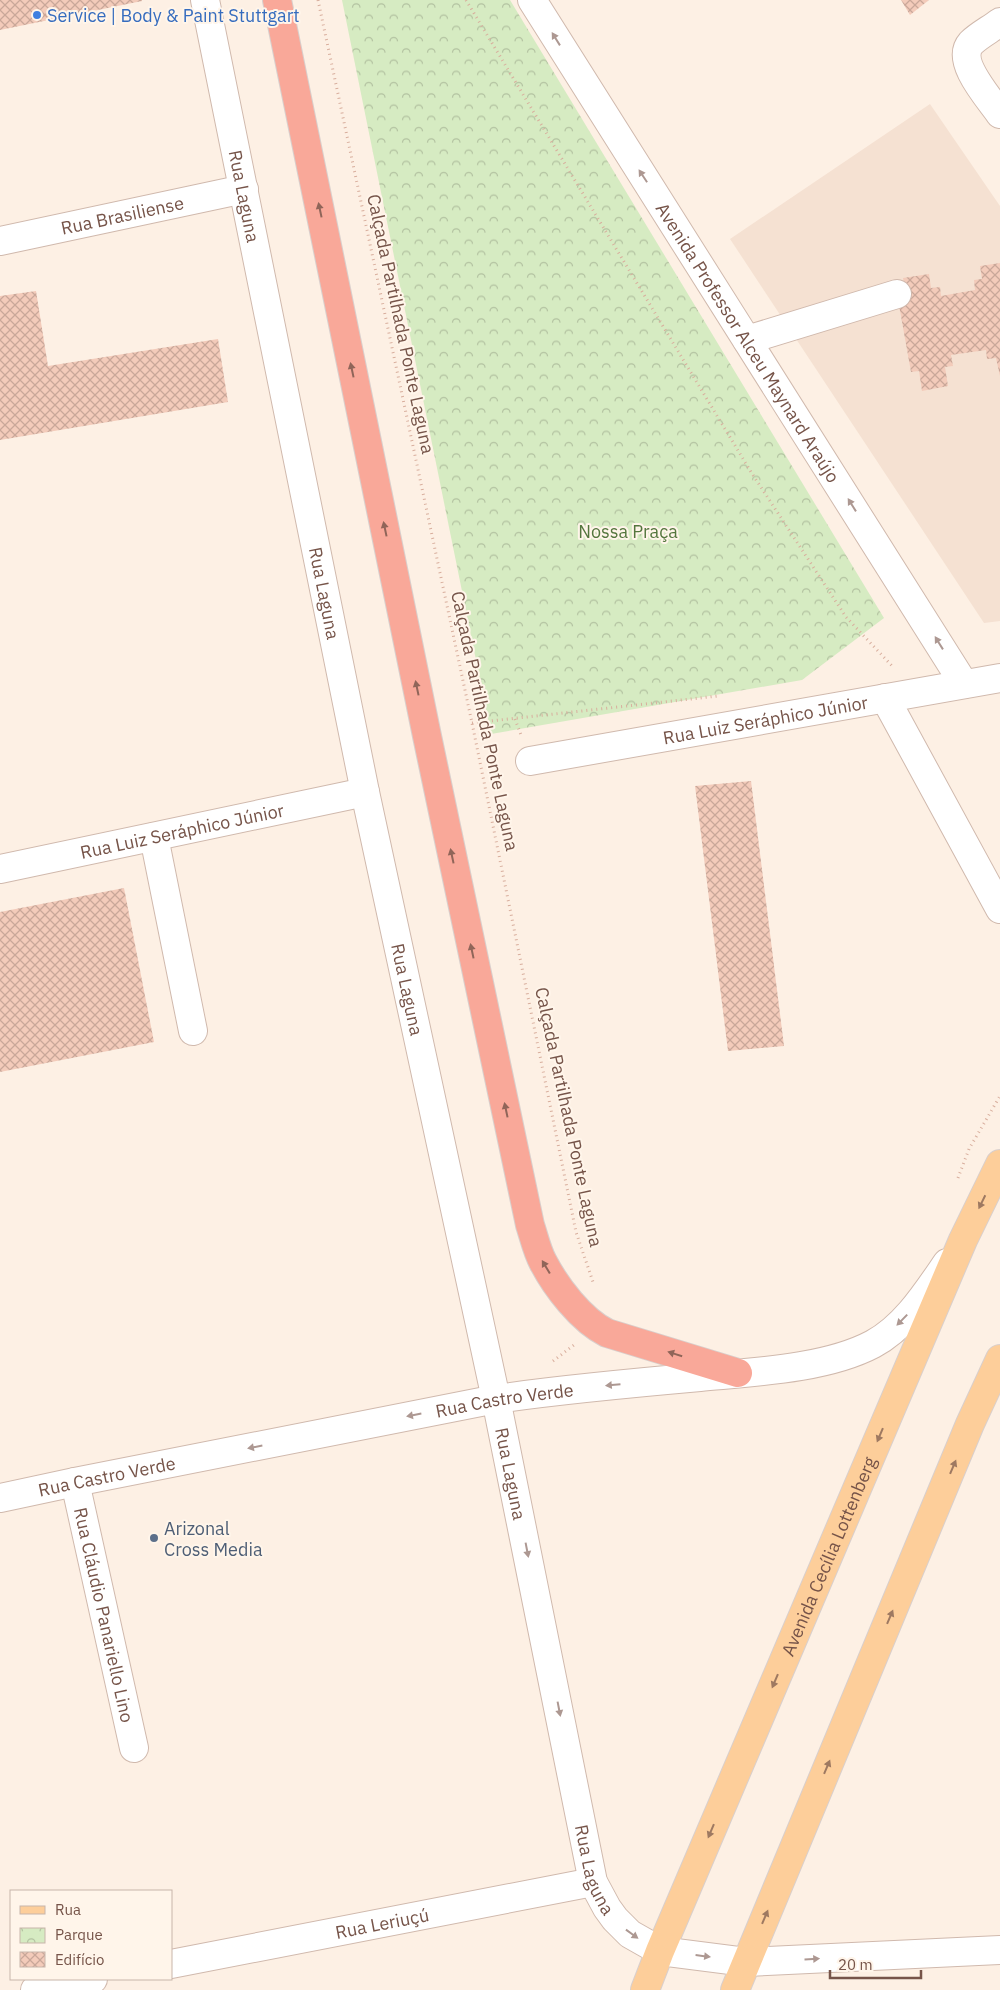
<svg xmlns="http://www.w3.org/2000/svg" width="1000" height="1990" font-family="'IBM Plex Sans',sans-serif">
  <style>
    .residential { fill: #f5e1d2 }
    .park { fill: url(#park-crowns) }
    .building { fill: url(#building-cross-hatch) }
    .lines { fill: none; stroke-linecap: round; stroke-linejoin: round }
    .minor-casing { stroke: #d0b9ad; stroke-width: 30 }
    .major-casing { stroke: #d9cfcc; stroke-width: 30 }
    .highway-casing { stroke: #d9cfcc; stroke-width: 30 }
    .path { stroke: #d8ae9d; stroke-width: 3; stroke-dasharray: 1 4; stroke-linecap: butt }
    .minor { stroke: #fff; stroke-width: 28 }
    .major { stroke: #fdce9a; stroke-width: 28 }
    .highway { stroke: #f9a899; stroke-width: 28 }
    .oneway { fill: #ad9892 }
    .oneway2 { fill: #906559 }
    .oneway3 { fill: #9e7961 }
    .shop-dot { fill: #3f7fe0; stroke: #fff5ea; stroke-width: 2 }
    .service-dot { fill: #5c6f8a; stroke: #fff5ea; stroke-width: 2 }
    .labels { text-anchor: middle; dominant-baseline: central; stroke-width: 4; stroke-linejoin: round; paint-order: stroke }
    .shop-label { font-size: 18px; fill: #366cbe; stroke: #fff5ea; text-anchor: start }
    .street-label { font-size: 18px; fill: #765449; stroke: #fff5ea }
    .park-label { font-size: 18px; fill: #54763d; stroke: #fff5ea }
    .service-label { font-size: 18px; fill: #4e5e75; stroke: #fff5ea; text-anchor: start }
  </style>
  <defs>
    <pattern id="park-crowns" width="20" height="18" patternUnits="userSpaceOnUse" patternTransform="scale(1.25)"><rect width="20" height="18" fill="#d6ebc2"/><path d="M2 6a3 3 0 1 1 6 0M12 15a3 3 0 1 1 6 0" fill="none" stroke="#b2c1a0"/></pattern>
    <pattern id="building-cross-hatch" width="8" height="8" patternUnits="userSpaceOnUse" patternTransform="scale(1.25)"><rect width="8" height="8" fill="#f3cbba"/><path d="M0 0l8 8M0 8l8-8" fill="none" stroke="#c9a799"/></pattern>
  </defs>
  <rect width="100%" height="100%" fill="#fdf0e4"/>
  <polygon class="residential" points="930,104 1000,206 1000,621 984,623 730,239"/>
  <polygon class="park" points="342,0 510,0 884,618 802,680 491,734"/>
  <g class="building">
    <polygon points="0,0 142,0 142,1 0,30"/>
    <polygon points="901,0 929,0 910,15"/>
    <polygon points="1000,263 1000,376 996,358 987,359 986,350 951,355 953,366 945,367 948,386 922,391 919,371 911,372 897,294 906,292 903,278 929,274 931,288 940,287 941,296 975,290 974,280 982,279 980,266"/>
    <polygon points="36,291 48,366 218,339 228,402 0,440 0,296"/>
    <polygon points="751,781 784,1046 728,1051 695,786"/>
    <polygon points="124,888 154,1042 0,1072 0,912"/>
  </g>
  <g class="lines">
    <g class="minor-casing">
      <g id="minor">
        <path id="s1" d="M205 0 365 792 496 1399 593 1882 607 1908 615 1919 630 1934 660 1951 746 1962 1000 1950"/>
        <path id="s2" d="M532 0 964 684"/>
        <path d="M1000 22C991 29 979 35 971 43 955 61 989 98 1000 114"/>
        <path id="s3" d="M0 241 244 189"/>
        <polyline points="747,340 897,294"/>
        <polyline points="885,698 1000,909"/>
        <path id="s4" d="M530 761 1000 678"/>
        <polyline points="154,837 193,1031"/>
        <path id="s5" d="M0 869 365 792"/>
        <path id="s6" d="M75 1482 134 1748"/>
        <path id="s7" d="M0 1498 75 1482 496 1399C564 1389 632 1383 700 1377 753 1372 826 1369 873 1344 905 1327 927 1292 947 1263"/>
        <path id="s8" d="M171 1964 593 1882"/>
        <polyline points="35,1990 93,1979"/>
      </g>
    </g>
    <g class="major-casing">
      <g id="major">
        <path id="s9" d="M645 1990 660 1951 963 1240 1000 1164"/>
        <polyline points="735,1990 970,1424 1000,1359"/>
      </g>
    </g>
    <g class="highway-casing">
      <path id="highway" d="M277 0 427 736 530 1225C534 1237 537 1251 543 1262 556 1287 581 1320 607 1333L738 1373"/>
    </g>
    <g class="path">
      <polyline points="318,0 472,723 576,1232 593,1282"/>
      <polyline points="466,0 751,472 846,617 894,668"/>
      <polyline points="515,719 521,735"/>
      <polyline points="472,723 718,696"/>
      <polyline points="958,1178 969,1149 1000,1096"/>
      <polyline points="553,1361 574,1345"/>
    </g>
    <use href="#minor" class="minor"/>
    <use href="#major" class="major"/>
    <use href="#highway" class="highway"/>
  </g>
  <defs><path id="oneway-solid" d="M-6-.8H1V-3.2L6.5 0L1 3.2V.8H-6Z" transform="scale(1.25)"/></defs>
  <g class="oneway">
    <use href="#oneway-solid" transform="translate(556 39) rotate(-122)"/>
    <use href="#oneway-solid" transform="translate(643 176) rotate(-123)"/>
    <use href="#oneway-solid" transform="translate(852 505) rotate(-122)"/>
    <use href="#oneway-solid" transform="translate(939 643) rotate(-122)"/>
    <use href="#oneway-solid" transform="translate(902 1320) rotate(134)"/>
    <use href="#oneway-solid" transform="translate(613 1385) rotate(175)"/>
    <use href="#oneway-solid" transform="translate(414 1415) rotate(169)"/>
    <use href="#oneway-solid" transform="translate(255 1447) rotate(169)"/>
    <use href="#oneway-solid" transform="translate(527 1550) rotate(79)"/>
    <use href="#oneway-solid" transform="translate(559 1709) rotate(79)"/>
    <use href="#oneway-solid" transform="translate(632 1934) rotate(36)"/>
    <use href="#oneway-solid" transform="translate(703 1956) rotate(7)"/>
    <use href="#oneway-solid" transform="translate(812 1959) rotate(-3)"/>
  </g>
  <g class="oneway2">
    <use href="#oneway-solid" transform="translate(320 210) rotate(-102)"/>
    <use href="#oneway-solid" transform="translate(352 370) rotate(-102)"/>
    <use href="#oneway-solid" transform="translate(385 529) rotate(-102)"/>
    <use href="#oneway-solid" transform="translate(417 688) rotate(-102)"/>
    <use href="#oneway-solid" transform="translate(452 856) rotate(-102)"/>
    <use href="#oneway-solid" transform="translate(472 951) rotate(-102)"/>
    <use href="#oneway-solid" transform="translate(506 1110) rotate(-102)"/>
    <use href="#oneway-solid" transform="translate(546 1267) rotate(-121)"/>
    <use href="#oneway-solid" transform="translate(675 1354) rotate(-163)"/>
  </g>
  <g class="oneway3">
    <use href="#oneway-solid" transform="translate(982 1202) rotate(116)"/>
    <use href="#oneway-solid" transform="translate(880 1435) rotate(113)"/>
    <use href="#oneway-solid" transform="translate(953 1467) rotate(-67)"/>
    <use href="#oneway-solid" transform="translate(890 1617) rotate(-67)"/>
    <use href="#oneway-solid" transform="translate(775 1681) rotate(113)"/>
    <use href="#oneway-solid" transform="translate(827 1767) rotate(-67)"/>
    <use href="#oneway-solid" transform="translate(711 1831) rotate(113)"/>
    <use href="#oneway-solid" transform="translate(765 1917) rotate(-67)"/>
  </g>
  <circle class="shop-dot" cx="37" cy="15" r="5"/>
  <circle class="service-dot" cx="154" cy="1538" r="5"/>
  <g class="labels">
    <g class="shop-label">
      <text x="47" y="15">Service | Body &amp; Paint Stuttgart</text>
    </g>
    <g class="street-label">
      <text stroke="none"><textPath href="#s1" startOffset="200">Rua Laguna</textPath></text>
      <text stroke="none"><textPath href="#s3" startOffset="125">Rua Brasiliense</textPath></text>
      <text transform="translate(401 324) rotate(78)">Calçada Partilhada Ponte Laguna</text>
      <text stroke="none"><textPath href="#s2" startOffset="405">Avenida Professor Alceu Maynard Araújo</textPath></text>
      <text stroke="none"><textPath href="#s1" startOffset="605">Rua Laguna</textPath></text>
      <text stroke="none"><textPath href="#s4" startOffset="239">Rua Luiz Seráphico Júnior</textPath></text>
      <text transform="translate(485 721) rotate(78)">Calçada Partilhada Ponte Laguna</text>
      <text stroke="none"><textPath href="#s5" startOffset="186">Rua Luiz Seráphico Júnior</textPath></text>
      <text stroke="none"><textPath href="#s1" startOffset="1010">Rua Laguna</textPath></text>
      <text transform="translate(569 1117) rotate(78)">Calçada Partilhada Ponte Laguna</text>
      <text stroke="none"><textPath href="#s7" startOffset="514">Rua Castro Verde</textPath></text>
      <text stroke="none"><textPath href="#s1" startOffset="1505">Rua Laguna</textPath></text>
      <text stroke="none"><textPath href="#s7" startOffset="109">Rua Castro Verde</textPath></text>
      <text stroke="none"><textPath href="#s9" startOffset="471">Avenida Cecília Lottenberg</textPath></text>
      <text stroke="none"><textPath href="#s6" startOffset="136">Rua Cláudio Panariello Lino</textPath></text>
      <text stroke="none"><textPath href="#s1" startOffset="1910">Rua Laguna</textPath></text>
      <text stroke="none"><textPath href="#s8" startOffset="215">Rua Leriuçú</textPath></text>
    </g>
    <g class="park-label">
      <text x="628" y="531">Nossa Praça</text>
    </g>
    <g class="service-label">
      <text x="164" y="1528">Arizonal<tspan x="164" dy="21">Cross Media</tspan></text>
    </g>
  </g>
  <rect x="10" y="1890" width="162" height="90" fill="#fff5ea" stroke="#c8b5aa"/>
  <rect x="20" y="1906" width="25" height="8" fill="#fdce9a" stroke="#c8b5aa"/>
  <text x="55" y="1915" font-size="15" fill="#765449">Rua</text>
  <rect x="20" y="1928" width="25" height="15" fill="url(#park-crowns)" stroke="#c8b5aa"/>
  <text x="55" y="1940" font-size="15" fill="#765449">Parque</text>
  <rect x="20" y="1952" width="25" height="15" fill="url(#building-cross-hatch)" stroke="#c8b5aa"/>
  <text x="55" y="1965" font-size="15" fill="#765449">Edifício</text>
  <path d="M830 1970v8h91v-8" fill="none" stroke="#765449" stroke-width="2.5"/>
  <text x="838" y="1970" font-size="15" fill="#765449" stroke="#fff5ea" stroke-width="4" paint-order="stroke">20 m</text>
</svg>
